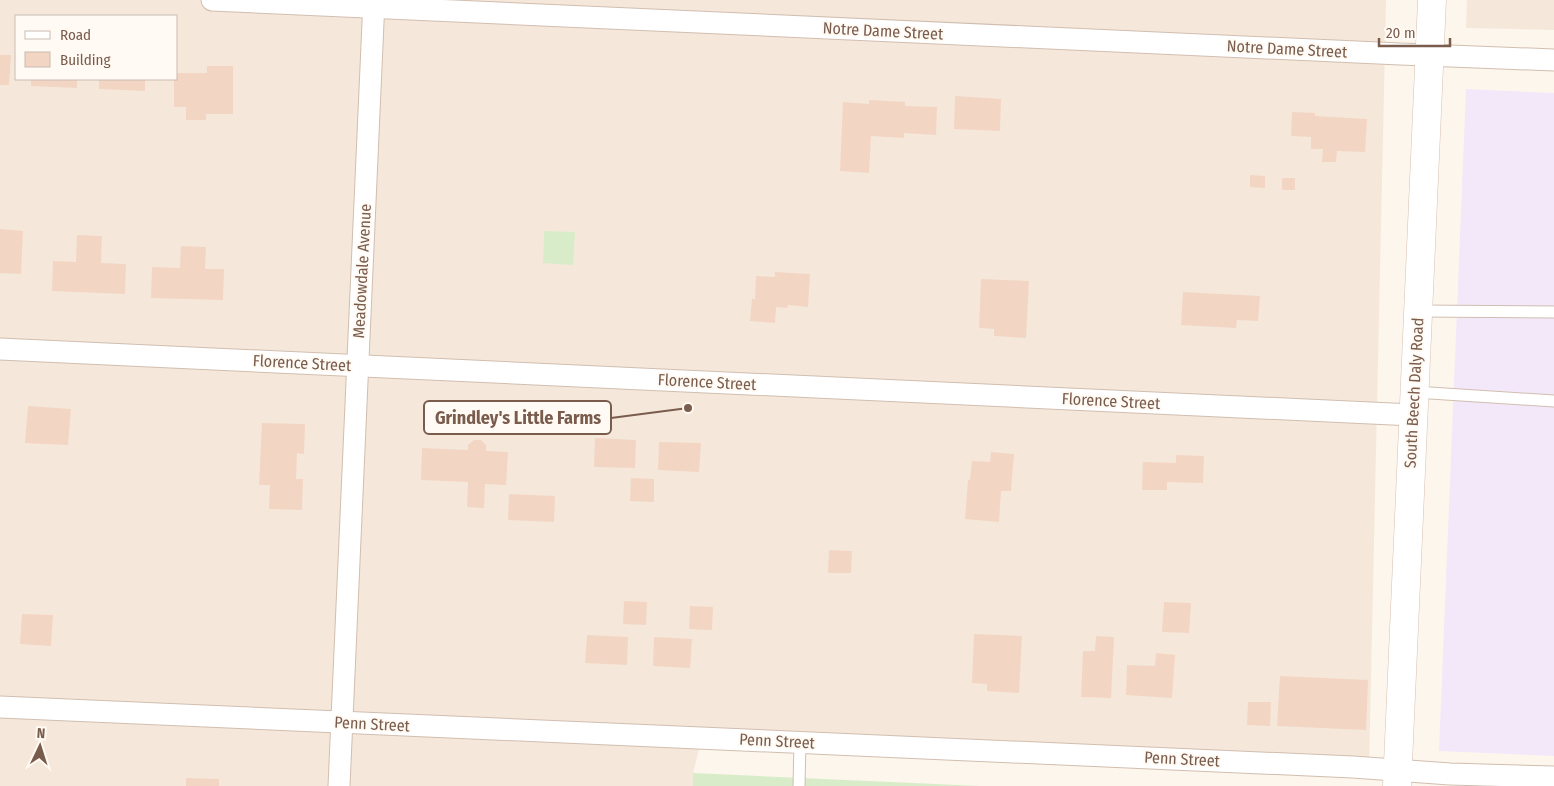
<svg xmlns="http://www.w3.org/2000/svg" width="1554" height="786" font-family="'Fira Sans Condensed',sans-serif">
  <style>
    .residential { fill: #f5e8da; fill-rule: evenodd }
    .education { fill: #f3e8fa }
    .green { fill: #d8ecc9 }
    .building { fill: #f3d5c3 }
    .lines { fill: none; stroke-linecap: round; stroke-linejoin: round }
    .lane-casing { stroke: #d1beb0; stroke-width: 13 }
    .street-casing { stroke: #d1beb0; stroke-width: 23 }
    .secondary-casing { stroke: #d6c0b0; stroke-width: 29 }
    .lane { stroke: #fff; stroke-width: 11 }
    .street { stroke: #fff; stroke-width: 21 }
    .secondary { stroke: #fff; stroke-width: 28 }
    .labels { text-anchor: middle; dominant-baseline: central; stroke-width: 4; stroke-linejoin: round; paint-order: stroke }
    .street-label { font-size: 16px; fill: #7a5c4d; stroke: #fffaf3 }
    .leader { fill: none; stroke: #7a5c4d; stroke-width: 2 }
    .callout-dot { fill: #7a5c4d; stroke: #fffaf3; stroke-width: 2 }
    .callout { fill: #fffaf3; stroke: #7a5c4d; stroke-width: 2 }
    .callout-label { font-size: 18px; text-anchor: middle; font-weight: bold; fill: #7a5c4d }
  </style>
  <rect width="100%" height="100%" fill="#fdf6ec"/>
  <g class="residential">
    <path d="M0 0H1386L1369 768 702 738 693 773V786H0ZM16 16H176V79H16Z"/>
    <polygon points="1467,0 1554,0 1554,30 1466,28"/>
  </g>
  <polygon class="education" points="1466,89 1554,93 1554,756 1439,751"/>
  <g class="green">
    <polygon points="544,231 575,232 573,265 543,263"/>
    <polygon points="693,773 980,786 693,786"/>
  </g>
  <g class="building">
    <polygon points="0,55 11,55 9,85 0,85"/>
    <polygon points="207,66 233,66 233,114 206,114 206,120 186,120 186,107 174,107 174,79 176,79 176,73 207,73"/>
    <polygon points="31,79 77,79 77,88 31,86"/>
    <polygon points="99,79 145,79 145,91 99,89"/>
    <polygon points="955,96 1001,99 1000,131 954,129"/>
    <polygon points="869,100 905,102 905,106 937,107 936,135 904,133 904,138 871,136 869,173 840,171 843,102 869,104"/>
    <polygon points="1292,112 1315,113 1315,116 1367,119 1365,152 1337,151 1336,162 1322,162 1323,149 1311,149 1311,137 1291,136"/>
    <polygon points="1250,175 1265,176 1265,188 1250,187"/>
    <rect x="1282" y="178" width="13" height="12"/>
    <polygon points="0,229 23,231 21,274 0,273"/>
    <polygon points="77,235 102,236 101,263 126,264 125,294 52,291 53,261 76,262"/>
    <polygon points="181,246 206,247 205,269 224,269 223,300 151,298 152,267 180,268"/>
    <polygon points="775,272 810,274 808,307 788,305 787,308 776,307 775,323 750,321 752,299 755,299 756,276 775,277"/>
    <polygon points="981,279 1029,281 1026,338 994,336 994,329 979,328"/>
    <polygon points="1183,292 1260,296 1258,321 1237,320 1236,328 1181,325"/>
    <polygon points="28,406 71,409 68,445 25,443"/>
    <polygon points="262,423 305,424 304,454 297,453 296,479 303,479 302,510 269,509 270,485 259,485"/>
    <polygon points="595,438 636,440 635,468 594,467"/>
    <polygon points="474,440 481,440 486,445 486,451 508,452 506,485 485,484 484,508 467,507 468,482 421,480 422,448 468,450 468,445"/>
    <polygon points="659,442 701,443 699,472 658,470"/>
    <polygon points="991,452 1014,454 1011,491 1001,491 999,522 965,519 968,480 970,480 972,461 990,462"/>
    <polygon points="1176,455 1204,456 1203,483 1167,482 1167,490 1142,490 1143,462 1176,463"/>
    <polygon points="631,478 654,479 654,502 630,501"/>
    <polygon points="509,494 555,496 554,522 508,520"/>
    <polygon points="829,550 852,551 851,573 828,573"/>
    <polygon points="624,601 647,602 646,625 623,624"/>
    <polygon points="1164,602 1191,603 1189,633 1162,632"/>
    <polygon points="690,606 713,607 712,630 689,629"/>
    <polygon points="22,614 53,615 51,646 20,644"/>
    <polygon points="974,634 1022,636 1019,693 987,691 987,684 972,683"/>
    <polygon points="587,635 628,637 627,665 585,663"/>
    <polygon points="1096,636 1114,637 1111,698 1081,697 1083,651 1095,651"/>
    <polygon points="654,637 692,639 690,668 653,666"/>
    <polygon points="1156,653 1175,655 1172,698 1126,695 1127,665 1155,666"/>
    <polygon points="1280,676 1368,680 1366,730 1277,726"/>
    <polygon points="1248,702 1271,702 1270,726 1247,725"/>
    <polygon points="186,778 219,779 219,786 186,786"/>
  </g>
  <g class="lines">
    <g class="lane-casing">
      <g id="lane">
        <polyline points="1418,311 1554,312"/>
        <polyline points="1415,392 1554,401"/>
        <polyline points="799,786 800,742"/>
      </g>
    </g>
    <g class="street-casing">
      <g id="street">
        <polyline points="212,0 1400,54 1554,60"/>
        <polyline points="0,349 1413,415"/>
        <polyline points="0,707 1353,767 1450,774 1554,777"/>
        <polyline points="339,786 374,0"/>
      </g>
    </g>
    <g class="secondary-casing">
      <polyline id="secondary" points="1397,786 1432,0"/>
    </g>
    <use href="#lane" class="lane"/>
    <use href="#street" class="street"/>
    <use href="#secondary" class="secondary"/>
  </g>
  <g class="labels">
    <g class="street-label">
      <text transform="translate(883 31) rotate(3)">Notre Dame Street</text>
      <text transform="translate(1287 49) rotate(3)">Notre Dame Street</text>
      <text transform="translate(362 271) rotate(-87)">Meadowdale Avenue</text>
      <text transform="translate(302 363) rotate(3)">Florence Street</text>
      <text transform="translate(707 382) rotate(3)">Florence Street</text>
      <text transform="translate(1414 393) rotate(-87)">South Beech Daly Road</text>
      <text transform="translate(1111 401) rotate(3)">Florence Street</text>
      <text transform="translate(372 724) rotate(3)">Penn Street</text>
      <text transform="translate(777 741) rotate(3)">Penn Street</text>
      <text transform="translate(1182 759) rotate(3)">Penn Street</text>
    </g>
  </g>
  <path class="leader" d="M688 408L611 418"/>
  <circle class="callout-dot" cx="688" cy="408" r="5"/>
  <rect class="callout" x="424" y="401" width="187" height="33" rx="5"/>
  <g class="callout-label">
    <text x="518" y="424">Grindley's Little Farms</text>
  </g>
  <rect x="15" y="15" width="162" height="65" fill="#fffaf3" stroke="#cabbb1"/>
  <rect x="25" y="31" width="25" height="8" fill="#ffffff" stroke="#cabbb1"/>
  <text x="60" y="40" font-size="15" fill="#7a5c4d">Road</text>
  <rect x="25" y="52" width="25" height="15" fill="#f3d5c3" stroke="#cabbb1"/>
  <text x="60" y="65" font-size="15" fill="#7a5c4d">Building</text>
  <g transform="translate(40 746) rotate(4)" stroke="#fffaf3" stroke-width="4" paint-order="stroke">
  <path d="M0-4L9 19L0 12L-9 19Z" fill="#7a5c4d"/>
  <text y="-8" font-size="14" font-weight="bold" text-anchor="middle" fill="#7a5c4d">N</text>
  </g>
  <path d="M1379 38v8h71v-8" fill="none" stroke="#7a5c4d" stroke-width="2.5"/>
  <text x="1386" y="38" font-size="15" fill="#7a5c4d" stroke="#fffaf3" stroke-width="4" paint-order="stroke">20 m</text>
</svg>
